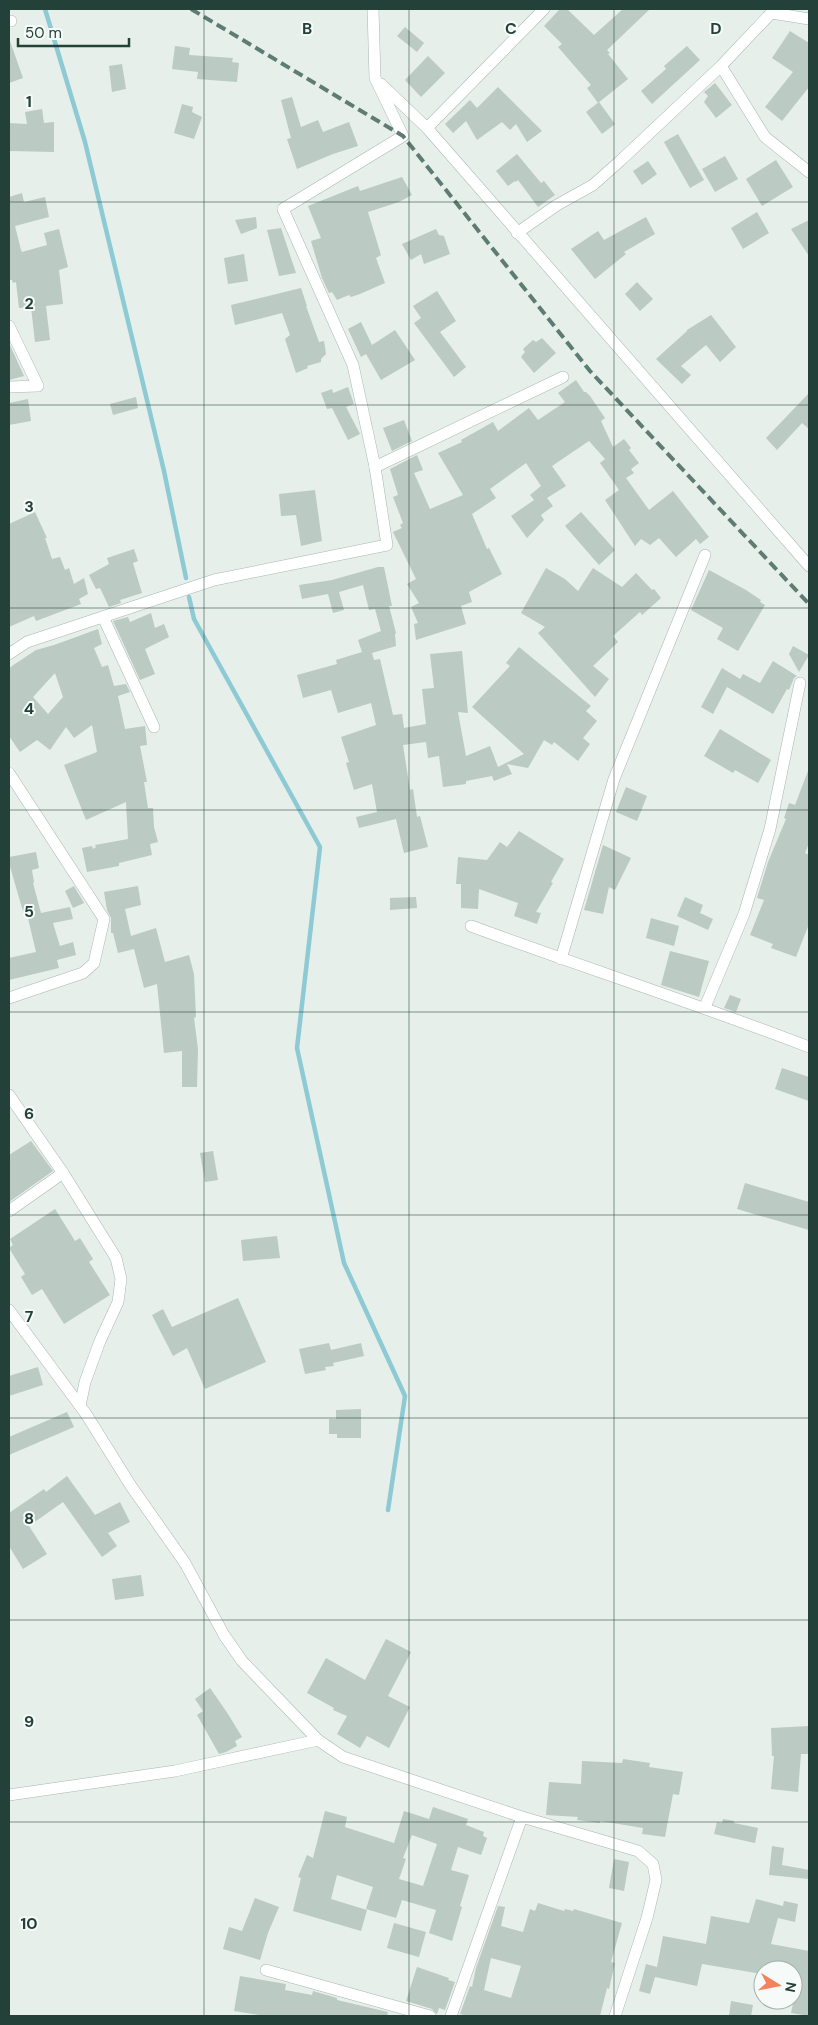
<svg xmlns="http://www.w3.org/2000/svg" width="818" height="2025" font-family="'DM Sans',sans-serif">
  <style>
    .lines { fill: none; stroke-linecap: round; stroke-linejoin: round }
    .stream { stroke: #8dcad4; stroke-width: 4.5 }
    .building { fill: #bbcac3; fill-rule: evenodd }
    .minor-casing { stroke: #a8b7b1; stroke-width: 12 }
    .minor { stroke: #fff; stroke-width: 11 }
    .rail { stroke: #5f7c74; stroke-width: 4; stroke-dasharray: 10 5; stroke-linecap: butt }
    .grid { fill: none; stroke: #244139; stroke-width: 1; stroke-opacity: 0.55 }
    .grid-label { font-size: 16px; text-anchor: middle; font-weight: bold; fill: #244139; stroke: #f6fbf9; stroke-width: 4; stroke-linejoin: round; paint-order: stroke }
  </style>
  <rect width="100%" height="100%" fill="#e6efea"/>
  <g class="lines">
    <g class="stream">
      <polyline points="45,9 85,142 164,471 186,578"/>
      <polyline points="189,597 194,619 320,847 297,1048 344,1263 405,1396 388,1510"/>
    </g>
  </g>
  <g class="building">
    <polygon points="560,9 567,9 594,35 623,9 650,9 607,50 610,53 608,54 628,79 598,103 587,88 591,85 558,47 562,44 544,26"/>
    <polygon points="405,27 424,43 417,52 397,36"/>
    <polygon points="790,31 809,43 809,87 782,121 765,107 793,72 772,58"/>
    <polygon points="10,41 23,78 9,83 9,42"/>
    <polygon points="175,46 190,48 189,55 233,58 232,62 239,63 237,82 197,79 198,72 172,69"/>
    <polygon points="687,46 700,60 652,104 641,91 666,69 664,66"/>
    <polygon points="428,56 445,73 421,97 405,80"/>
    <polygon points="122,64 126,89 112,92 109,66"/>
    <polygon points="715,83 732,105 716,118 704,102 708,96 704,92"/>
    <polygon points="498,87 542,131 527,142 516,124 510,130 502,122 477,140 466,121 453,133 445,124 470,100 477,108"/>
    <polygon points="292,97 301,127 318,120 323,132 349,122 358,146 333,154 297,169 287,139 291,138 281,100"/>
    <polygon points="599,102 615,124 602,134 586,112"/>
    <polygon points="182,104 193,107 192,112 202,117 194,139 174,133"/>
    <polygon points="42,109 44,123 54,122 54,152 9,151 9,123 27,124 25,112"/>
    <polygon points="678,134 704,180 690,188 664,142"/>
    <polygon points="517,154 541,183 544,181 555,195 538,207 518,180 516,182 515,181 508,186 496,171"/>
    <polygon points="725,156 738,179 715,192 702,169"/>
    <polygon points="776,160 793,187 762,206 746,179"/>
    <polygon points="648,161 657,174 642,185 633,171"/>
    <polygon points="402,177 412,195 399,202 368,212 381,255 376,258 385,283 360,294 351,297 349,295 337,300 332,292 329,293 322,278 311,241 321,238 308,206 358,186 360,191"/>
    <polygon points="22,193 24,202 45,197 49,217 15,226 21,250 22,252 47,245 44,233 59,229 68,267 59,270 63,304 46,306 50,340 35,342 31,307 19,308 16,282 13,283 12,280 9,280 9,197"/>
    <polygon points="757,212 769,233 743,249 731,228"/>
    <polygon points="256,217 257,228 241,234 235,220"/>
    <polygon points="646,217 655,234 624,252 626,254 595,279 571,249 598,231 604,240"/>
    <polygon points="809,220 809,256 791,229"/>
    <polygon points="281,228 296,273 279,276 267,230"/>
    <polygon points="436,229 439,235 444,236 450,254 424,264 421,254 411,260 402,244"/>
    <polygon points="244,254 248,281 228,284 224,258"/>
    <polygon points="637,282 653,299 640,311 625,294"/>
    <polygon points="301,288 307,306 306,306 319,342 324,341 326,354 321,359 321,362 307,366 308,368 296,373 285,339 290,335 282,313 235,325 231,305"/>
    <polygon points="437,291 456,321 440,332 466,367 454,377 414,323 421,318 413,306"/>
    <polygon points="711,315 736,347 720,362 706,345 681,366 691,375 682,384 656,359 687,331 687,330"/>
    <polygon points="361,322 372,345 395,330 415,360 381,380 366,354 361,357 348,329"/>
    <polygon points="542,338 556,353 534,373 521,357 525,352 523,349 533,340 536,342"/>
    <polygon points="9,343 24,376 9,380"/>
    <polygon points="576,380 584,392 586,392 590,396 605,418 601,421 613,447 624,439 631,448 629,450 639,463 631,469 634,473 626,478 649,510 673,491 709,537 700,544 696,539 676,557 659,538 650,545 641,539 635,546 605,500 619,490 600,463 605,459 589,441 552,466 566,486 547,498 553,506 541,515 544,520 527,538 511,516 534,500 530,495 541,486 526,463 490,489 496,498 472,514 487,549 489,548 502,574 469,592 472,602 461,606 466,624 416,640 414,624 418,623 411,607 419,603 407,584 416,579 393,532 402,528 400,525 403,523 393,497 398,495 390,469 417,455 423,470 414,473 430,509 463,495 438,453 462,442 461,440 493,422 498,431 529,408 538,420 565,402 558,393"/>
    <polygon points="348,387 354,404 346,407 360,434 348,440 332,408 327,409 321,393 332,389 333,393"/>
    <polygon points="809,393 809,429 802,423 777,450 766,438"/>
    <polygon points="136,397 138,408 113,415 110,404"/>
    <polygon points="28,399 31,421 9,425 9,403"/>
    <polygon points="404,420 412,441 392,451 383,428"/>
    <polygon points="315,490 322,541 301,546 296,515 281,516 279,494"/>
    <polygon points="35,512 47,538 45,538 52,559 60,557 65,570 69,568 74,584 84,578 88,594 79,599 81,604 36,621 34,616 9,627 9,524"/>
    <polygon points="581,512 615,550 599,565 565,526"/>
    <polygon points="134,549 138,561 133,563 142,593 120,600 121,603 109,607 100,588 96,589 89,575 109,564 107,558"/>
    <polygon points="378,567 384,567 392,606 389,606 396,633 395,634 396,646 372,653 374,660 380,659 393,715 402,714 404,728 426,724 422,689 434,688 430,654 462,651 468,713 458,712 466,756 490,746 498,767 524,754 472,707 510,666 506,663 519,647 591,706 586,711 597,721 583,738 590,744 578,761 554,742 552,745 544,740 528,768 507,764 512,774 494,781 492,776 466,781 466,784 443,787 439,756 428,758 426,742 403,745 410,790 413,789 417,817 420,816 428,847 404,853 396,819 359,828 356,817 377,812 372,784 354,790 346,763 349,762 341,737 376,725 371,703 338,713 331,690 303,698 297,675 337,664 336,660 362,652 358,640 381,631 375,609 369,610 363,585 339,592 344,610 333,613 328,594 302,599 299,585 332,580"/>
    <polygon points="546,568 565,579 578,591 593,568 622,587 636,573 652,590 654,589 661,598 642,615 640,612 613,636 618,642 593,666 609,679 595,697 538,633 545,627 521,613"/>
    <polygon points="709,570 746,590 761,600 760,602 765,605 738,651 717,639 723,628 691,610"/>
    <polygon points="151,613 155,628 164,624 169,637 145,649 155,674 140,680 113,621 128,617 130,622"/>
    <path d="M98 629 102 644 94 648 102 667 108 665 114 686 126 684 130 692 118 696 125 729 145 726 147 745 140 746 147 782H144L148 808H153L154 827 158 842 150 844 152 855 119 863V866L87 872 82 848 92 846 93 849 96 847 95 845 128 839 126 802 86 820 64 765 97 752 92 725 74 738 66 727 50 750 37 740 20 752 9 736V668L36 650 54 645ZM55 673 63 697 48 714 33 697Z"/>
    <polygon points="793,646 809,655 799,672 789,654"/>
    <polygon points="773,661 797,676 794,678 789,690 787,689 773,714 727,687 713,714 701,707 722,668 740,679 743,674 760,683"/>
    <polygon points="720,729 771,760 758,783 735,770 733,773 704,756"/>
    <polygon points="808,771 809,843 805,853 809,855 809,924 796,957 771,948 773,944 750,935 764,900 757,898 768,862 786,819 784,818 789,803 795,805"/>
    <polygon points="626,787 647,796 637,821 616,812"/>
    <polygon points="519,831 564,859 551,882 553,883 536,912 541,913 537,924 514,916 518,903 479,889 478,909 461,908 461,884 456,884 458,857 487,860 500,842 507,847"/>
    <polygon points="603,845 631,858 615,890 609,887 603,914 584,910"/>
    <polygon points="36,852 39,868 32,870 34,882 33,883 41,913 70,907 73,919 53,923 60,946 73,942 76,955 57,960 59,968 9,980 9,958 36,952 27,914 24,915 9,863 9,857"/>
    <polygon points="74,886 84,903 73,908 65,891"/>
    <polygon points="138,886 141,905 125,909 131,936 156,928 165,962 189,955 194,974 196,1017 194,1018 198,1049 197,1087 182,1087 182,1051 164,1053 157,984 144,988 134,949 118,953 113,933 111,933 111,918 107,910 104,892"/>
    <polygon points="416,897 417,908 390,910 390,898"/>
    <polygon points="685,897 703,905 700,913 713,919 708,930 677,916"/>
    <polygon points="651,918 679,926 674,946 646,938"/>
    <polygon points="670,951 709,961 699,997 661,985"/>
    <polygon points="730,995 741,999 736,1012 724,1008"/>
    <polygon points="782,1068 809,1077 809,1101 775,1089"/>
    <polygon points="31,1141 53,1171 9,1202 9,1155"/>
    <polygon points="213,1151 218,1180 205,1182 200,1153"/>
    <polygon points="745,1183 809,1202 809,1230 737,1209"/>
    <polygon points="55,1209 75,1241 80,1238 93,1259 89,1262 110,1295 64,1324 42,1289 32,1295 21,1277 25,1274 9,1248 13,1245 10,1239"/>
    <polygon points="277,1236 280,1258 243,1261 241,1240"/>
    <polygon points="238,1298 266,1362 205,1389 187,1348 173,1356 152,1315 163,1309 172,1327"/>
    <polygon points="329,1343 331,1350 361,1343 364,1356 333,1363 334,1366 325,1367 326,1370 305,1374 299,1349"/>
    <polygon points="38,1367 43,1385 9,1396 9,1376"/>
    <polygon points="361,1409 361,1438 337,1438 337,1434 329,1434 329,1419 336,1419 336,1410"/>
    <polygon points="67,1412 74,1427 9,1455 9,1437"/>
    <polygon points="67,1476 95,1515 120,1502 130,1522 108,1533 117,1546 102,1557 63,1502 29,1526 47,1554 23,1569 9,1546 9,1513 44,1489 46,1492"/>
    <polygon points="141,1575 144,1596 115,1600 112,1579"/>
    <polygon points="386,1639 411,1652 388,1696 410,1707 389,1748 367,1736 360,1748 337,1734 347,1716 333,1710 334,1708 307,1693 326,1658 365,1680"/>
    <polygon points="210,1688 228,1714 242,1737 235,1741 237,1746 226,1752 219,1754 197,1715 203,1711 195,1699"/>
    <polygon points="809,1726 809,1754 801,1754 798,1792 771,1789 774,1756 772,1756 771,1728"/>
    <polygon points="623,1759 650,1763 649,1767 683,1772 679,1795 673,1794 665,1837 642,1834 643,1828 600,1821 600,1823 577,1820 578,1817 546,1815 549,1782 581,1784 582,1761 622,1763"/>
    <path d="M433 1807 468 1819 466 1825 484 1832 483 1836 487 1838 481 1855 458 1847 451 1870 469 1875 460 1906 462 1907 452 1941 429 1933 436 1910 402 1900 396 1918 366 1909 373 1887 337 1875 331 1899 367 1910 361 1931 293 1911 301 1878 298 1877 307 1855 313 1858 325 1811 347 1817 345 1827 394 1843 404 1811 429 1819ZM412 1835 437 1844 423 1886 399 1879 406 1859 403 1858Z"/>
    <polygon points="723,1819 734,1821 734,1823 758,1828 755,1843 714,1834 717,1822 722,1823"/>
    <polygon points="772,1846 784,1848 782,1865 809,1870 809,1879 769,1875"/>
    <polygon points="614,1859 629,1862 624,1891 609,1888"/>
    <polygon points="255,1898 279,1907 268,1933 260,1960 223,1949 229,1927 242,1931"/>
    <polygon points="756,1899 783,1906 784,1901 798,1904 795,1922 778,1918 771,1944 809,1951 809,2016 791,2013 798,1979 793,1978 793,1970 763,1970 762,1974 702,1964 697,1986 655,1977 650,1994 639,1991 646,1964 657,1967 663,1936 706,1944 711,1916 749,1923"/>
    <path d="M538 1903 564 1911 565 1909 573 1911 574 1909 622 1923 611 1962 615 1963 609 1989 607 1988 600 2016H468L460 2014 470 1986 472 1987 476 1968 498 1906 505 1907 501 1926 523 1932 530 1909 535 1911ZM491 1958 521 1966 511 1998 484 1990Z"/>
    <polygon points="394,1923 426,1932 419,1957 387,1948"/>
    <polygon points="417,1967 449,1978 448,1980 455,1982 445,2010 439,2008 437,2014 432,2009 406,2001"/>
    <polygon points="240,1976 286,1984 285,1990 312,1995 313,1991 337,1998 337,2000 388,2012 387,2016 266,2016 234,2011"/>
    <polygon points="731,2001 753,2005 751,2016 729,2016"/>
  </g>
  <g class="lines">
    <g class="minor-casing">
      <g id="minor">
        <polyline points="772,13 809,19"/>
        <polyline points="9,21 11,21"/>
        <polyline points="721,66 765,137 809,172"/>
        <polyline points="381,84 427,128 809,566"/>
        <polyline points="427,128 544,9"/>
        <polyline points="517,233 557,205 593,185 620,161 721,66 775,9"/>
        <polyline points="9,326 38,386 9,387"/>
        <polyline points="375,467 563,377"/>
        <polyline points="103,617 154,727"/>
        <polyline points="9,654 27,642 214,580 387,545 375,467 353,365 283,209 403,136 375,78 373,9"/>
        <polyline points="9,773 104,919 94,963 83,973 9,998"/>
        <path d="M471 926C583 967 697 1004 809 1047"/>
        <polyline points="561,959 614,779 705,555"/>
        <polyline points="705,1007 744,914 770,829 800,683"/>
        <polyline points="9,1095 63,1173 116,1258 121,1279 118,1302 100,1341 85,1382 80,1406"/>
        <polyline points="9,1211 63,1173"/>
        <polyline points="9,1310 86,1414 131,1486 185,1563 224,1635 242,1661 318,1740 343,1757 522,1817 638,1851 653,1864 656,1880 647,1918 615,2016"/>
        <polyline points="9,1795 175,1771 318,1740"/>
        <polyline points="266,1970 430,2016"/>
        <polyline points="451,2016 522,1817"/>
      </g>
    </g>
    <use href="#minor" class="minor"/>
    <polyline class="rail" points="191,9 403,136 590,371 809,604"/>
  </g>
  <path class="grid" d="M204 9V2016M409 9V2016M614 9V2016M9 202H809M9 405H809M9 608H809M9 810H809M9 1012H809M9 1215H809M9 1418H809M9 1620H809M9 1822H809"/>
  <g class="grid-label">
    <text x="307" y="34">B</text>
    <text x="511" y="34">C</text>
    <text x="716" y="34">D</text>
    <text x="29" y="107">1</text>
    <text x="29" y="309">2</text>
    <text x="29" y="512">3</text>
    <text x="29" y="714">4</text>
    <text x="29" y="917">5</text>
    <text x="29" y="1119">6</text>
    <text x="29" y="1322">7</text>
    <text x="29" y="1524">8</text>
    <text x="29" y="1727">9</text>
    <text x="29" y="1929">10</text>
  </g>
  <rect width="818" height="2025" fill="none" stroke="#244139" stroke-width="20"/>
  <g transform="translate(778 1985) rotate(100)"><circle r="24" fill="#f6fbf9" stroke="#a2b1ac"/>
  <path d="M0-4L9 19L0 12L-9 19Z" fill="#f4825e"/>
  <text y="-8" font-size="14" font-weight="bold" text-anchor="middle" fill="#244139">N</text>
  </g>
  <path d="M18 38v8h111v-8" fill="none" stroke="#244139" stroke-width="2.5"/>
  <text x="25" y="38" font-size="15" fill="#244139" stroke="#f6fbf9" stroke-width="4" paint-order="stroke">50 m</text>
</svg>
